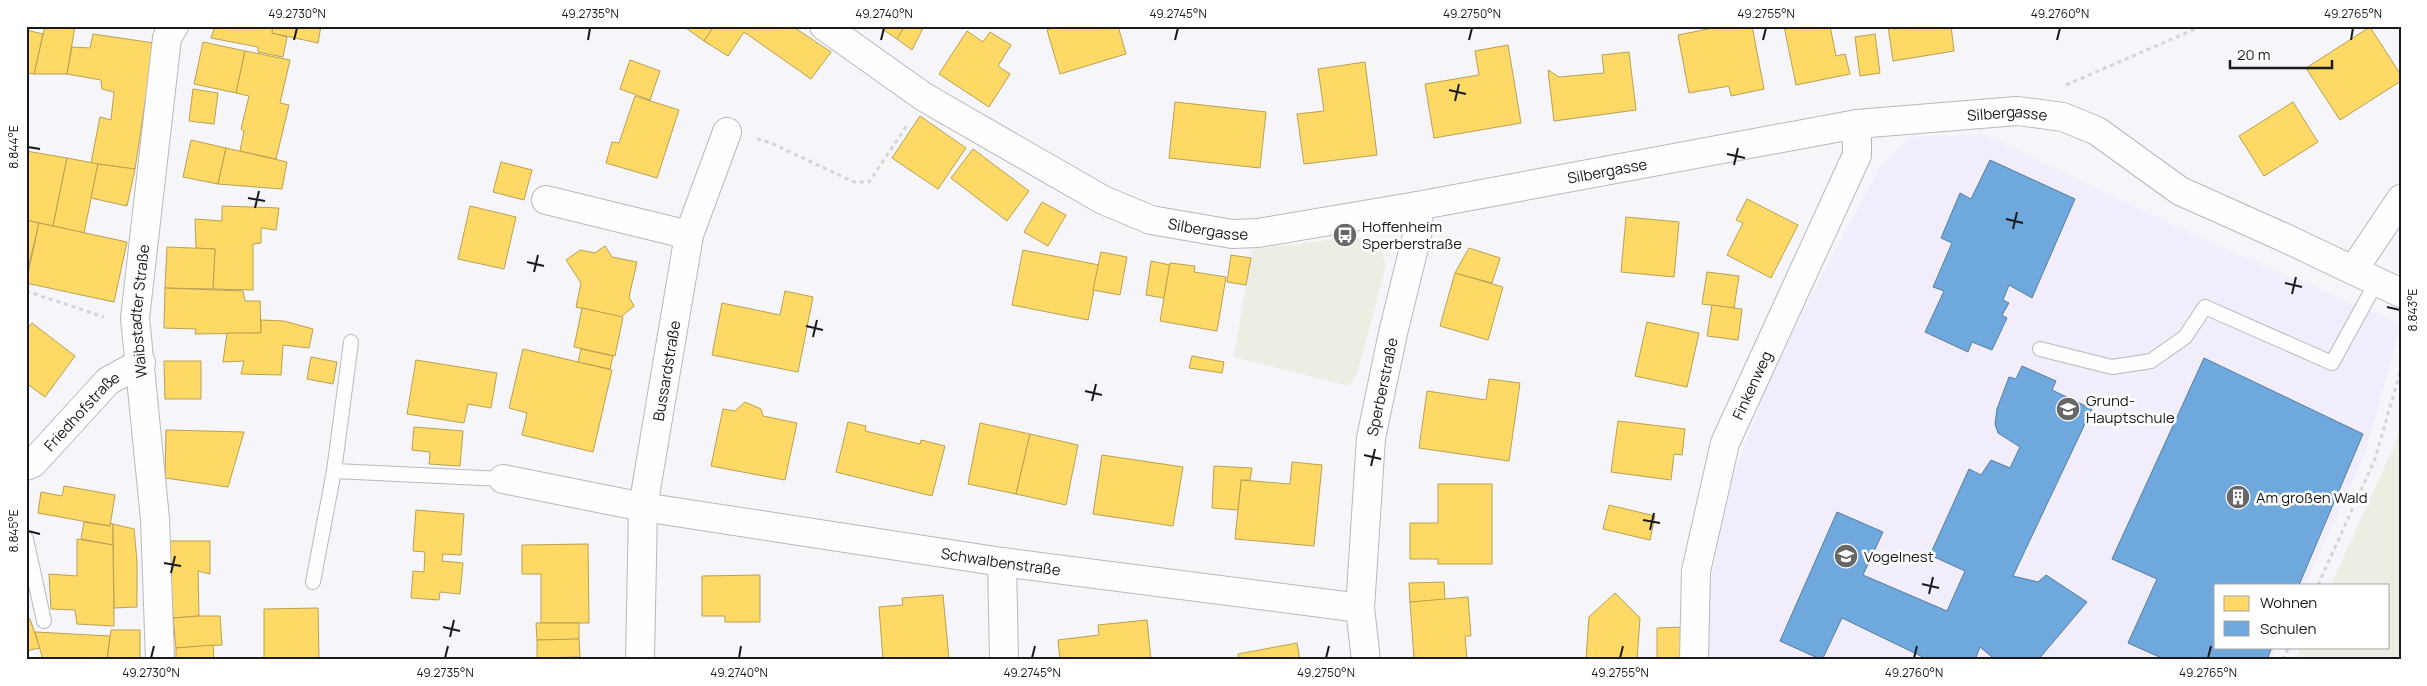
<svg xmlns="http://www.w3.org/2000/svg" width="2427" height="686" font-family="Manrope,sans-serif">
  <style>
    .education { fill: #f1edfb }
    .grass { fill: #edeee3 }
    .homes { fill: #ffd966; stroke: #baa050 }
    .schools { fill: #6fa8dc; stroke: #567da3 }
    .lines { fill: none; stroke-linecap: round; stroke-linejoin: round }
    .lane-casing { stroke: #b9b9bc; stroke-width: 16 }
    .street-casing { stroke: #b9b9bc; stroke-width: 30 }
    .path { stroke: #d5d5d6; stroke-width: 3; stroke-dasharray: 4 4; stroke-linecap: butt }
    .lane { stroke: #fefefe; stroke-width: 14 }
    .street { stroke: #fefefe; stroke-width: 28 }
    .ticks { fill: none; stroke: #1a1a1d; stroke-width: 2 }
    .labels { text-anchor: middle; dominant-baseline: central; stroke-width: 5; stroke-linejoin: round; paint-order: stroke }
    .street-label { font-size: 15px; fill: #1a1a1d; stroke: #fff }
    .poi-label { font-size: 15px; fill: #1a1a1d; stroke: #fff; text-anchor: start }
    .neatline { fill: none; stroke: #1a1a1d; stroke-width: 2 }
    .ticks-label { font-size: 12px; text-anchor: middle; fill: #1a1a1d }
  </style>
  <rect width="100%" height="100%" fill="#f5f5fa"/>
  <polygon class="education" points="1983,134 2213,244 2401,324 2364,457 2305,585 2216,585 2216,647 2277,647 2271,660 1708,660 1709,593 1728,490 1777,360 1881,165 1910,137"/>
  <g class="grass">
    <polygon points="1355,237 1380,245 1386,266 1357,374 1349,386 1234,357 1252,249"/>
    <polygon points="2401,425 2401,660 2295,660 2302,647 2388,647 2388,585 2331,585 2395,444"/>
  </g>
  <g class="homes">
    <polygon points="45,26 75,26 67,74 34,74"/>
    <polygon points="215,26 273,26 272,33 287,37 283,57 258,52 258,47 211,38"/>
    <polygon points="273,26 321,26 318,43 272,33"/>
    <polygon points="683,26 714,26 704,41"/>
    <polygon points="714,26 792,26 831,52 811,79 744,32 728,56 704,41"/>
    <polygon points="878,26 905,26 897,39"/>
    <polygon points="905,26 924,26 912,50 897,39"/>
    <polygon points="1059,26 1118,26 1126,54 1060,74 1047,30"/>
    <polygon points="1723,26 1752,26 1764,89 1731,96 1729,86 1689,93 1678,35"/>
    <polygon points="1784,26 1830,26 1836,56 1845,54 1850,74 1796,85"/>
    <polygon points="1888,26 1951,26 1954,51 1893,61"/>
    <polygon points="2370,27 2401,75 2401,81 2340,120 2306,68"/>
    <polygon points="26,30 43,34 34,74 26,73"/>
    <polygon points="967,31 983,42 990,32 1011,45 998,66 1010,74 989,107 939,74"/>
    <polygon points="93,34 154,43 135,169 91,163 100,117 111,120 114,92 102,89 101,80 67,74 72,47 90,48"/>
    <polygon points="1875,34 1880,73 1860,76 1855,37"/>
    <polygon points="203,42 245,51 236,93 194,84"/>
    <polygon points="1508,45 1521,123 1434,138 1425,84 1479,75 1475,51"/>
    <polygon points="245,51 290,60 280,103 289,105 276,159 240,151 244,131 241,129 249,96 236,93"/>
    <polygon points="1629,52 1636,110 1554,121 1548,70 1559,77 1604,73 1602,55"/>
    <polygon points="630,60 660,71 650,100 620,89"/>
    <polygon points="1365,62 1377,155 1304,164 1297,114 1324,111 1318,69"/>
    <polygon points="193,89 218,93 214,124 189,121"/>
    <polygon points="635,96 679,110 657,178 606,163 612,142 619,143"/>
    <polygon points="1175,102 1266,112 1260,168 1169,158"/>
    <polygon points="2293,102 2318,142 2264,176 2239,136"/>
    <polygon points="920,116 966,148 938,189 892,158"/>
    <polygon points="191,140 226,148 218,184 183,177"/>
    <polygon points="226,148 287,162 282,189 218,184"/>
    <polygon points="973,149 1029,191 1007,221 951,178"/>
    <polygon points="26,151 67,158 53,226 26,220"/>
    <polygon points="67,158 98,164 84,233 53,226"/>
    <polygon points="501,162 532,170 524,200 493,192"/>
    <polygon points="98,164 135,169 127,206 91,198"/>
    <polygon points="1747,199 1798,225 1771,278 1727,255 1743,223 1736,220"/>
    <polygon points="1042,202 1066,215 1048,246 1024,232"/>
    <polygon points="222,206 279,208 276,230 261,228 261,243 253,244 253,290 213,289 215,249 196,248 195,219 222,221"/>
    <polygon points="470,206 516,217 504,269 458,259"/>
    <polygon points="1626,217 1679,222 1674,277 1621,272"/>
    <polygon points="26,220 39,223 26,277"/>
    <polygon points="39,223 127,242 114,302 26,283"/>
    <polygon points="605,246 612,257 637,262 629,297 634,306 621,317 576,307 581,283 566,260 580,250 595,253"/>
    <polygon points="167,247 215,249 213,289 165,288"/>
    <polygon points="1469,248 1500,258 1492,283 1455,273"/>
    <polygon points="1023,250 1099,265 1088,320 1012,305"/>
    <polygon points="1101,252 1127,257 1120,295 1093,290"/>
    <polygon points="1231,255 1251,258 1246,285 1227,282"/>
    <polygon points="1151,261 1170,265 1164,298 1146,295"/>
    <polygon points="1170,263 1195,266 1194,272 1226,277 1217,331 1160,321"/>
    <polygon points="1707,272 1739,276 1734,308 1702,304"/>
    <polygon points="1455,273 1503,287 1488,340 1440,326"/>
    <polygon points="165,288 243,291 245,301 260,301 261,333 195,334 196,329 164,328"/>
    <polygon points="785,291 813,297 798,372 712,355 722,303 780,315"/>
    <polygon points="1712,305 1742,309 1738,340 1707,336"/>
    <polygon points="582,308 623,317 615,356 574,347"/>
    <polygon points="261,320 284,321 313,329 309,348 283,345 281,375 241,374 244,361 223,362 227,333 261,333"/>
    <polygon points="1647,322 1699,333 1687,387 1635,376"/>
    <polygon points="32,323 75,356 45,397 26,383 26,331"/>
    <polygon points="523,349 612,370 593,452 522,435 527,413 509,408"/>
    <polygon points="581,349 613,356 610,369 578,362"/>
    <polygon points="1192,356 1224,362 1222,373 1189,368"/>
    <polygon points="311,357 337,362 333,384 307,379"/>
    <polygon points="416,360 497,373 491,408 468,404 464,423 407,414"/>
    <polygon points="164,361 201,361 201,399 165,399"/>
    <polygon points="1489,379 1520,383 1509,461 1419,448 1427,391 1486,400"/>
    <polygon points="745,402 761,409 763,416 797,423 785,480 711,466 723,409 735,411"/>
    <polygon points="1618,421 1685,429 1682,455 1674,454 1671,480 1611,472"/>
    <polygon points="848,422 866,426 865,431 920,444 921,440 945,446 932,496 836,472"/>
    <polygon points="980,423 1030,434 1016,494 968,484"/>
    <polygon points="414,427 463,431 460,466 429,464 430,452 412,450"/>
    <polygon points="166,430 244,432 228,487 165,478"/>
    <polygon points="1030,434 1078,445 1066,505 1016,494"/>
    <polygon points="1102,455 1183,467 1173,526 1093,514"/>
    <polygon points="1292,462 1322,465 1314,546 1235,539 1241,480 1290,484"/>
    <polygon points="1214,466 1252,468 1250,480 1241,480 1238,510 1212,508"/>
    <polygon points="1438,484 1492,484 1492,564 1438,564 1438,559 1410,559 1410,523 1438,523"/>
    <polygon points="64,486 115,495 110,526 38,513 41,492 62,496"/>
    <polygon points="1609,505 1655,516 1650,540 1603,529"/>
    <polygon points="416,510 464,514 461,555 443,554 442,561 463,563 460,594 440,592 439,600 411,598 413,571 424,572 425,552 413,551"/>
    <polygon points="84,522 110,526 110,523 113,524 113,545 81,539"/>
    <polygon points="113,524 134,529 137,561 137,607 114,608"/>
    <polygon points="77,539 113,545 114,626 77,624 75,610 51,609 49,574 77,576"/>
    <polygon points="168,541 210,541 210,574 198,571 199,616 173,618"/>
    <polygon points="588,544 589,623 541,623 541,574 522,574 522,545"/>
    <polygon points="760,575 760,622 725,622 725,616 702,616 702,576"/>
    <polygon points="1444,582 1445,600 1410,602 1409,583"/>
    <polygon points="1615,593 1640,618 1637,660 1586,659 1589,617"/>
    <polygon points="943,595 949,660 883,660 879,607 903,605 902,598"/>
    <polygon points="1468,597 1471,636 1465,636 1467,660 1401,660 1414,659 1410,602"/>
    <polygon points="318,608 319,660 264,660 264,609"/>
    <polygon points="199,616 220,616 222,645 176,648 173,618"/>
    <polygon points="30,619 40,648 26,651 26,620"/>
    <polygon points="1147,620 1151,660 1060,660 1058,640 1099,635 1098,625"/>
    <polygon points="536,623 579,623 579,639 537,640"/>
    <polygon points="1684,627 1684,660 1657,660 1657,628"/>
    <polygon points="111,630 140,630 140,660 107,660"/>
    <polygon points="35,632 110,636 107,660 43,660"/>
    <polygon points="579,639 580,657 537,658 537,640"/>
    <polygon points="1297,643 1300,660 1239,660 1238,654"/>
    <polygon points="213,645 214,660 176,660 176,648"/>
  </g>
  <g class="schools">
    <polygon points="1990,160 2075,199 2032,298 2009,285 2003,300 2009,303 2002,315 2007,318 1992,350 1972,342 1968,352 1925,332 1944,291 1933,287 1952,243 1941,238 1960,193 1971,199"/>
    <polygon points="2204,358 2363,434 2299,585 2216,585 2216,647 2272,647 2267,660 2166,660 2128,643 2157,579 2112,559"/>
    <polygon points="2022,366 2056,381 2052,390 2092,409 2013,576 2038,582 2046,575 2087,602 2038,660 1993,660 1992,657 1980,647 1975,660 1929,660 1842,618 1822,660 1780,641 1837,512 1883,532 1863,575 1947,611 1965,571 1930,555 1969,469 1981,475 1991,460 2010,468 2020,447 1998,433 1995,424 1997,409 2009,377 2016,379"/>
  </g>
  <g class="lines">
    <g class="lane-casing">
      <g id="lane">
        <polyline points="2040,349 2112,367 2151,361 2185,337 2205,307 2332,363 2377,281"/>
        <polyline points="334,471 351,342"/>
        <polyline points="26,539 44,621"/>
        <polyline points="313,582 334,471 503,479"/>
      </g>
    </g>
    <g class="street-casing">
      <g id="street">
        <path id="s1" d="M824 26 924 97 1103 200 1151 220 1232 234 1258 233 1417 206 1857 124 2017 111 2063 117 2097 131 2180 191 2283 237 2401 293"/>
        <polyline points="546,200 689,235"/>
        <polyline points="2354,269 2401,199"/>
        <path id="s2" d="M26 466 33 463 108 381 141 363"/>
        <path id="s3" d="M503 479 643 507 689 235 727 132"/>
        <polyline points="1002,562 1004,660"/>
        <path id="s4" d="M160 660 155 519 135 318 167 38 174 26"/>
        <path id="s5" d="M640 660 643 507 1002 562 1360 608"/>
        <path id="s6" d="M1366 660 1360 608 1371 438 1393 333 1419 227 1417 206"/>
        <path id="s7" d="M1694 660 1696 571 1725 443 1857 155V124"/>
      </g>
    </g>
    <g class="path">
      <polyline points="2066,85 2202,26"/>
      <polyline points="757,139 771,143 854,182 869,182 908,124"/>
      <polyline points="26,291 104,317"/>
      <polyline points="2318,585 2375,459 2401,369"/>
      <polyline points="2283,660 2289,647"/>
    </g>
    <use href="#lane" class="lane"/>
    <use href="#street" class="street"/>
  </g>
  <path class="ticks" d="M294 40 297 28M588 40 590 28M881 40 884 28M1175 40 1178 28M1469 40 1472 28M1763 40 1766 28M2057 40 2060 28M2351 40 2353 28M1449 90 1466 94M1455 101 1459 84M28 147 40 149M1727 154 1745 158M1734 165 1738 148M248 198 265 201M255 208 259 191M2006 219 2023 223M2013 229 2017 212M527 262 544 266M534 272 538 255M2285 283 2302 287M2292 294 2296 277M2387 307 2400 310M806 326 823 330M813 337 817 320M1085 391 1102 395M1092 401 1096 384M1364 455 1381 459M1371 466 1375 449M1643 520 1660 523M1650 530 1654 513M28 531 40 534M164 563 181 566M171 573 175 556M1922 584 1939 588M1929 594 1933 577M443 627 460 631M450 637 454 620M151 658 154 646M445 658 448 646M739 658 741 646M1032 658 1035 646M1326 658 1329 646M1620 658 1623 646M1914 658 1917 646M2208 658 2211 646"/>
  <defs>
    <g id="bus-disc" transform="scale(1.25)"><circle r="9.5" fill="#67676a" stroke="#fff"/><path d="M-5-6H5V4H4V6H2V4H-2V6H-4V4H-5ZM-3.5-4V0h7V-4ZM-3.5 1.2v1.5H-2V1.2ZM2 1.2v1.5H3.5V1.2Z" fill="#fff"/></g>
    <g id="school-disc" transform="scale(1.25)"><circle r="9.5" fill="#67676a" stroke="#fff"/><path d="M0-5L7-2L0 1L-7-2ZM-4 1L0 2.5L4 1V4Q0 6-4 4Z" fill="#fff"/></g>
    <g id="building-disc" transform="scale(1.25)"><circle r="9.5" fill="#67676a" stroke="#fff"/><path d="M-4-6H4V6H1V3H-1V6H-4ZM-2.5-4.3h1.7v1.8h-1.7ZM.8-4.3h1.7v1.8H.8ZM-2.5-1h1.7V.8h-1.7ZM.8-1h1.7V.8H.8Z" fill="#fff"/></g>
  </defs>
  <g fill-rule="evenodd">
    <use href="#bus-disc" x="1345" y="235"/>
    <use href="#school-disc" x="2068" y="409"/>
    <use href="#building-disc" x="2238" y="497"/>
    <use href="#school-disc" x="1846" y="556"/>
  </g>
  <g class="labels">
    <g class="street-label">
      <text stroke="none"><textPath href="#s1" startOffset="1249">Silbergasse</textPath></text>
      <text stroke="none"><textPath href="#s1" startOffset="844">Silbergasse</textPath></text>
      <text stroke="none"><textPath href="#s1" startOffset="439">Silbergasse</textPath></text>
      <text stroke="none"><textPath href="#s4" startOffset="350">Waibstadter Straße</textPath></text>
      <text stroke="none"><textPath href="#s3" startOffset="281">Bussardstraße</textPath></text>
      <text stroke="none"><textPath href="#s7" startOffset="284">Finkenweg</textPath></text>
      <text stroke="none"><textPath href="#s6" startOffset="275">Sperberstraße</textPath></text>
      <text stroke="none"><textPath href="#s2" startOffset="79">Friedhofstraße</textPath></text>
      <text stroke="none"><textPath href="#s5" startOffset="515">Schwalbenstraße</textPath></text>
    </g>
    <g class="poi-label">
      <text x="1362" y="226">Hoffenheim<tspan x="1362" dy="17">Sperberstraße</tspan></text>
      <text x="2086" y="400">Grund-<tspan x="2086" dy="17">Hauptschule</tspan></text>
      <text x="2256" y="497">Am großen Wald</text>
      <text x="1864" y="556">Vogelnest</text>
    </g>
  </g>
  <rect width="2427" height="686" fill="none" stroke="#ffffff" stroke-width="55"/>
  <rect x="2214" y="584" width="175" height="65" fill="#ffffff" stroke="#a3a3a5"/>
  <rect x="2224" y="596" width="25" height="15" fill="#ffd966" stroke="#a3a3a5"/>
  <text x="2260" y="608" font-size="15" fill="#1a1a1d">Wohnen</text>
  <rect x="2224" y="621" width="25" height="15" fill="#6fa8dc" stroke="#a3a3a5"/>
  <text x="2260" y="634" font-size="15" fill="#1a1a1d">Schulen</text>
  <path d="M2230 60v8h102v-8" fill="none" stroke="#1a1a1d" stroke-width="2.5"/>
  <text x="2237" y="60" font-size="15" fill="#1a1a1d" stroke="#ffffff" stroke-width="4" paint-order="stroke">20 m</text>
  <rect x="28" y="28" width="2372" height="630" class="neatline"/>
  <g class="ticks-label">
    <text x="297" y="18">49.2730°N</text>
    <text x="590" y="18">49.2735°N</text>
    <text x="884" y="18">49.2740°N</text>
    <text x="1178" y="18">49.2745°N</text>
    <text x="1472" y="18">49.2750°N</text>
    <text x="1766" y="18">49.2755°N</text>
    <text x="2060" y="18">49.2760°N</text>
    <text x="2353" y="18">49.2765°N</text>
    <text transform="translate(14 147) rotate(-90)" y="4">8.844°E</text>
    <text transform="translate(2413 310) rotate(-90)" y="4">8.843°E</text>
    <text transform="translate(14 531) rotate(-90)" y="4">8.845°E</text>
    <text x="151" y="677">49.2730°N</text>
    <text x="445" y="677">49.2735°N</text>
    <text x="739" y="677">49.2740°N</text>
    <text x="1032" y="677">49.2745°N</text>
    <text x="1326" y="677">49.2750°N</text>
    <text x="1620" y="677">49.2755°N</text>
    <text x="1914" y="677">49.2760°N</text>
    <text x="2208" y="677">49.2765°N</text>
  </g>
</svg>
